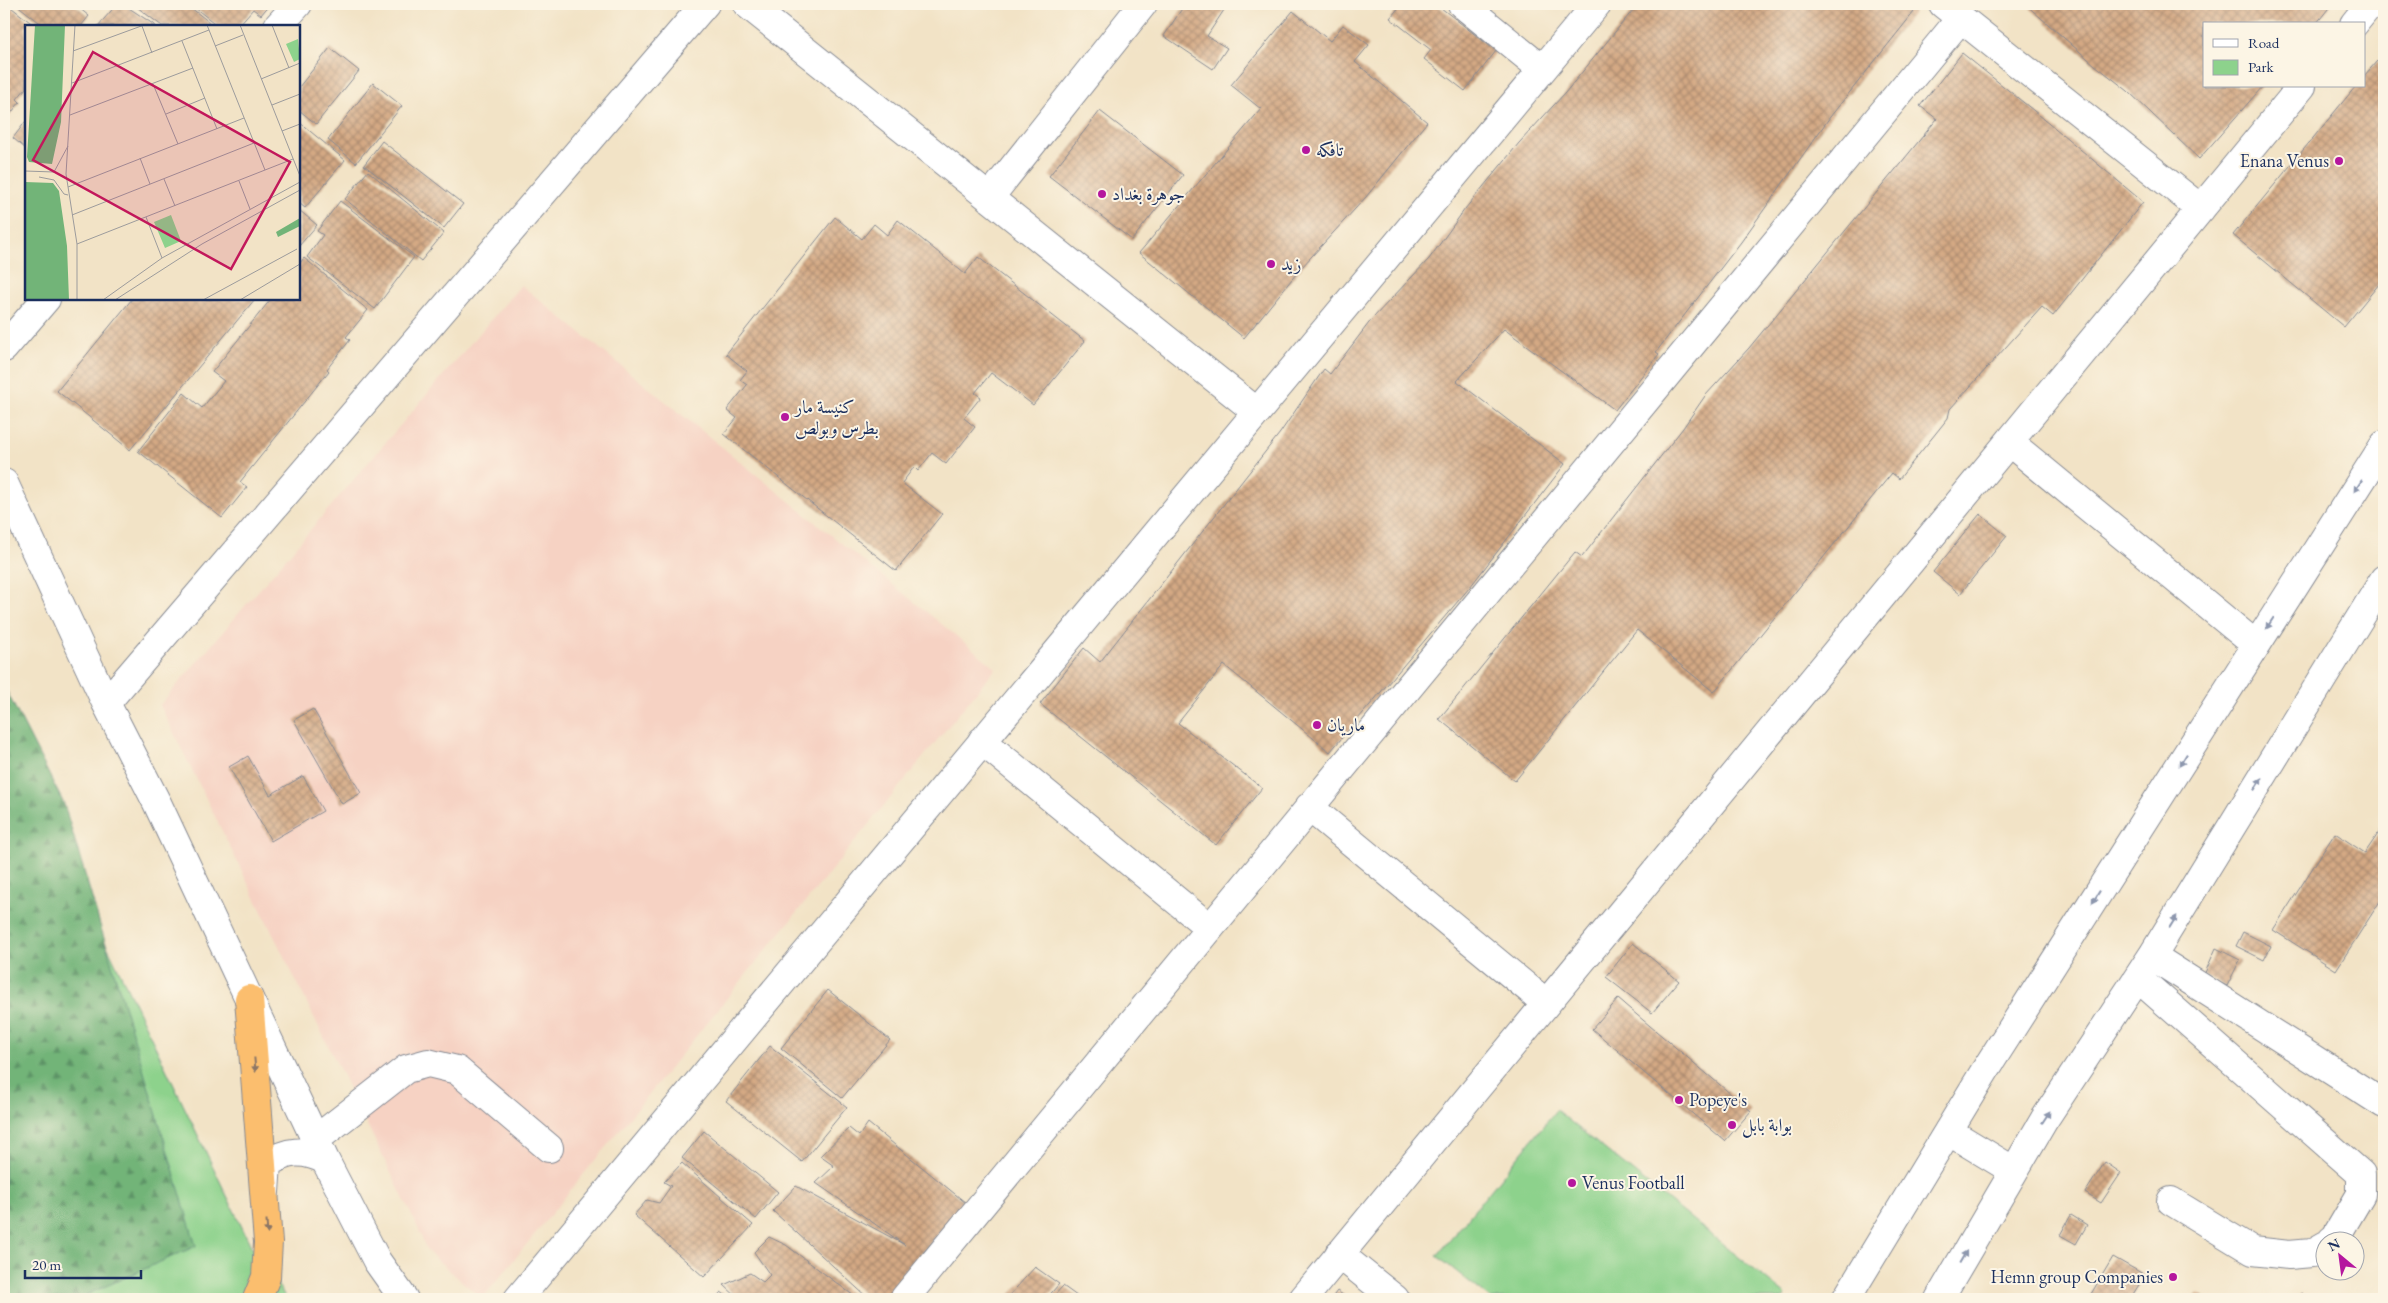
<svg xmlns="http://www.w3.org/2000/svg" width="2388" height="1303" viewBox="0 0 2388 1303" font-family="'EB Garamond',Amiri,serif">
<defs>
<pattern id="forest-firs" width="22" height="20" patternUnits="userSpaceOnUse" patternTransform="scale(1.25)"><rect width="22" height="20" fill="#72b478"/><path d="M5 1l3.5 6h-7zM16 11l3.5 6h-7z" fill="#5d9366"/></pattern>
<pattern id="building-cross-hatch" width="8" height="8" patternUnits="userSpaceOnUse" patternTransform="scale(1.25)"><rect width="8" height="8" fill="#d4a984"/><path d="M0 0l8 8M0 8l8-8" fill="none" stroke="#ab8a6f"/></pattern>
</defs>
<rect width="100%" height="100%" fill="#fcf5e5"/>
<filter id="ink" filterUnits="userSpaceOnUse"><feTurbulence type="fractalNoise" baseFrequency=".02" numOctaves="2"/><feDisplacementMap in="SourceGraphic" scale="10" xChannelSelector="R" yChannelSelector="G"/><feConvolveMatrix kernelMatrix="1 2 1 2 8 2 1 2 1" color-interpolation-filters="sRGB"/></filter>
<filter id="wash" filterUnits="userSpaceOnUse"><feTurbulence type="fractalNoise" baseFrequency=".0096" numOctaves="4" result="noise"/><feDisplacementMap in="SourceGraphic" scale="20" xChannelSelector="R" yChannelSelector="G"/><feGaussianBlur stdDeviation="1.12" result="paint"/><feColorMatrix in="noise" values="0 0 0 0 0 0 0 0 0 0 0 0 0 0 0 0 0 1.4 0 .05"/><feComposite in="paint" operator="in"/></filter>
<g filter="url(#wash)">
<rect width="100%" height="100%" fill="#f2e3c6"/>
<path fill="#f6d2c3" d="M521,285L996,668L482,1299L427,1251L418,1228L160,705Z"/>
<path fill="#8dd28c" stroke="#548075" d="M4,731L251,1246L287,1299H4Z
M1556,1110L1786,1295L1782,1299H1491L1437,1256Z"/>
<path fill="url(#forest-firs)" stroke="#46726b" d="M4,686L64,804L196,1246L77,1299H4Z"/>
<g id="blocks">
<path fill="url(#building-cross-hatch)" d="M4,4H7L35,26H26V88L17,99L20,102L4,122Z
M16,4H74L89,16L81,26H44Z
M117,4H123L156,26H98Z
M133,4H186L214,26H162Z
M190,4H270L261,15L253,9L238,26H218Z
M1185,4H1215L1224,10L1207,36L1227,48L1213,69L1164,36Z
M1402,4H1436L1496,51L1465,91L1424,59L1431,50L1390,18Z
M1638,4H1905L1914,12L1830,117L1741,242L1656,352L1659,354L1615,410L1504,329L1457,381L1565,464L1470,587L1330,752L1224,665L1178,723L1262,788L1216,845L1040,704L1084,648L1100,662L1280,433L1324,369L1330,374L1372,319L1429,259L1465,209L1519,143L1565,93Z
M2025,4H2332L2316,24H2204V86H2263L2199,159L2128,91L2095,65Z
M1293,11L1330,41L1343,25L1369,45L1355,62L1427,122L1366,197L1301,268L1244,338L1139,253L1261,109L1231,85Z
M330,48L359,71L316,124L299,110V87Z
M1962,53L2049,123L2143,202L2053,316L2042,307L1950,409L1948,418L1899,479L1892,473L1714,692L1637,630L1515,781L1439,719L1575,552L1582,557L1683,428L1705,396L1749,348L1937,119L1920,106Z
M2377,61L2384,67V278L2344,327L2233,235L2356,86H2364V76Z
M373,83L402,106L356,163L328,140Z
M1100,111L1183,175L1132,240L1049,176Z
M26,121V149L13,138Z
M299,122L345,160L305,208L299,203Z
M382,141L463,204L444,228L364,165Z
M368,171L444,233L421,261L345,199Z
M340,201L414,257L375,309L307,257L323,235L317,231Z
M299,210L317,225L299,246Z
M835,217L862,239L874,224L887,235L898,220L965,274L978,257L1085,341L1033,405L991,373L975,393L981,397L964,418L975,427L946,464L932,453L918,471L914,467L902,483L942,514L896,571L724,434L737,418L727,410L747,385L740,380L747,371L726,354Z
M304,258L368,310L346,337L350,340L327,369L329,371L240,482L247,487L222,518L138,451L184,393L202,408L224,381L212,372L271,299H299V264Z
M132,299H255L130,450L57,391Z
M1980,514L2007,536L1960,594L1933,572Z
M313,709L361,793L342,804L294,720Z
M248,756L270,795L303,776L323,811L271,841L229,767Z
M2384,825V895L2336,970L2273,930L2335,833L2365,853Z
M2243,932L2271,946L2264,960L2236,946Z
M1633,943L1679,981L1652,1013L1606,977Z
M2216,948L2240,960L2227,986L2204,975Z
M828,990L890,1040L842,1098L781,1048Z
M1618,999L1751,1111L1725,1141L1592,1029Z
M770,1046L847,1107L802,1162L726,1101Z
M868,1123L966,1203L921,1255L927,1259L910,1290L877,1299H869L773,1211L796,1186L905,1245L816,1183L834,1166L820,1156L849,1128L859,1136Z
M704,1131L778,1192L756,1219L682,1158Z
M2105,1162L2121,1173L2101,1203L2085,1193Z
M682,1163L753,1225L704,1277L634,1215L647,1200L659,1203L671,1186L664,1182Z
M2071,1215L2087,1225L2076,1244L2060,1235Z
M769,1237L786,1245L858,1299H739L724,1285L750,1273L763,1282L770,1275L754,1252Z
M2113,1257L2145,1275L2130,1299H2088Z
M1035,1267L1059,1284L1046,1299L1007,1298Z
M1063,1286L1081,1299H1051Z
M1337,1291L1349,1299H1331Z
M721,1292L731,1299H715Z
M2301,1293L2311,1299H2297Z
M2198,1294L2206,1299H2194Z"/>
</g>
</g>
<g filter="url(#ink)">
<use href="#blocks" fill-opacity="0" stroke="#868992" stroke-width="1"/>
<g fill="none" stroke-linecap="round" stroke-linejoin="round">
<g stroke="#868992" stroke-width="30">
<path id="minor" d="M747,4L1257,412
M1462,4L1542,69
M1943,4L2201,209
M2354,24L2370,4
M278,26L298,4
M989,198L1143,4
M4,348L46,299
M2009,442L2256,645
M4,483L106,703L157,803L325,1160L377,1261L404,1299
M106,703L705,4
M982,741L1210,928
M1309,807L1546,1003
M2152,956L2384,1104
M2138,978L2361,1174V1194L2335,1238L2332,1240
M1948,1131L2014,1171
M315,1140L406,1069L428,1063L457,1070L549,1148
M265,1192L267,1164C287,1150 303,1149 325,1160
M2171,1201L2253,1251L2289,1255L2312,1253L2326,1245
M1339,1254L1395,1299
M518,1299L1597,4
M904,1299L1961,18
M1303,1299L2302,86
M1846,1299L1984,1072L2384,445
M1939,1299L2044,1120L2152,956L2384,579"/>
</g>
<g stroke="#868992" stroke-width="30">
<path id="highway" d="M249,999L268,1242L266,1277L257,1299"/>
</g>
<use href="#minor" stroke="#fff" stroke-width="28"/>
<use href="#highway" stroke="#fbbe6e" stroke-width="28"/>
</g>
<defs><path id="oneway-solid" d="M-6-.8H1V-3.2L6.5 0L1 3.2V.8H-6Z" transform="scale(1.25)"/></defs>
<g fill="#8d97ae">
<use href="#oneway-solid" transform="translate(2358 486) rotate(123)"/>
<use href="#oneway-solid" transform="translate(2270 623) rotate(123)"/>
<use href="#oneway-solid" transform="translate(2183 760) rotate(122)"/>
<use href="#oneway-solid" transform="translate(2258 784) rotate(-58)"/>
<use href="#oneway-solid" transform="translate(2096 897) rotate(122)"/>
<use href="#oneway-solid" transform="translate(2173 922) rotate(-58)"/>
<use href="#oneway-solid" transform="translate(2046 1117) rotate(-57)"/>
<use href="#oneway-solid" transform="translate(1963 1257) rotate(-60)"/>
</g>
<g fill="#8b7666">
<use href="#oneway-solid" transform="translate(255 1065) rotate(85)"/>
<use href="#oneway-solid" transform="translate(267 1227) rotate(86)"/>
</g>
</g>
<g fill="#b5179e" stroke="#fcf5e5" stroke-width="2">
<circle cx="1306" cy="150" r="5"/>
<circle cx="2339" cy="161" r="5"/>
<circle cx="1102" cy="194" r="5"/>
<circle cx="1271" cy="264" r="5"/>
<circle cx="785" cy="417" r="5"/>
<circle cx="1317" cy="725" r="5"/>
<circle cx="1679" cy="1100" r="5"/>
<circle cx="1732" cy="1125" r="5"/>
<circle cx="1572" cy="1183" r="5"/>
<circle cx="2173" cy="1277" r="5"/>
</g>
<g text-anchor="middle" stroke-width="4" stroke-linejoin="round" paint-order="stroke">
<g font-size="18" fill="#1b2f5e" stroke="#fcf5e5" text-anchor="start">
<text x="1316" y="156">تافكه</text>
<text x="2329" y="167" text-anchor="end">Enana Venus</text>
<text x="1112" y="200">جوهرة بغداد</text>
<text x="1281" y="270">زيد</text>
<text x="795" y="413">كنيسة مار<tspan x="795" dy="21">بطرس وبولص</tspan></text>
<text x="1327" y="731">ماريان</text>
<text x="1689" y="1106">Popeye's</text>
<text x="1742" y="1131">بوابة بابل</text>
<text x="1582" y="1189">Venus Football</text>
<text x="2163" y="1283" text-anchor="end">Hemn group Companies</text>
</g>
</g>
<g transform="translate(25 25)">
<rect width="275" height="275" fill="#f2e3c6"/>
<path d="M273,14L275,34L269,37L261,19ZM146,190L156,216L140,223L129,197Z" fill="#8dd28c"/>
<path d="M10,0H40L36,97L27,139L4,137L2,132ZM0,157L28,158L34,166L42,221L44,275H0ZM275,193V201L253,212L251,207Z" fill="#72b478"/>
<path fill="none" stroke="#9c9b9c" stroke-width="1" d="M50,0L41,149L52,219V275M182,0L240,145M215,0L275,151M247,0L264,43M117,1L127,28M157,16L192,104M190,21L218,10M48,26L119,0M236,54L275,38M47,58L184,5M128,59L153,119M247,80L275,69M141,89L180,73M45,90L168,43M257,106L275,99M115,133L125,159M0,146L29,147L43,121M14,152L29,155L39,169L43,170M139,154L150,181M214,156L225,184M43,162L219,93M47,190L229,118M121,192L137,233M52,219L268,134M78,275L137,233L275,157M90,275L177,219L275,165M178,275L272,224M215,275L275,239"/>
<path fill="#c2185b" fill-opacity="0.15" stroke="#c2185b" stroke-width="2.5" d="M68,27L265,137L206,244L8,135Z"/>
<rect width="275" height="275" fill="none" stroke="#1b2f5e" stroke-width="2.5"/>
</g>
<rect width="2388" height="1303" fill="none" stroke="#fcf5e5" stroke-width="20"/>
<rect x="2203" y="22" width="162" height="65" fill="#fcf5e5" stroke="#a2a6af"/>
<rect x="2213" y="39" width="25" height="8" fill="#ffffff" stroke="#a2a6af"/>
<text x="2248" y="48" font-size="15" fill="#1b2f5e">Road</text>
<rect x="2213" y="60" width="25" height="15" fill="#8dd28c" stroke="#a2a6af"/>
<text x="2248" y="72" font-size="15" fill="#1b2f5e">Park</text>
<g transform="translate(2340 1256) rotate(331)"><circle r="24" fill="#fcf5e5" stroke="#a2a6af"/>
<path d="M0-4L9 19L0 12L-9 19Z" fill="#b5179e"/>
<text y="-8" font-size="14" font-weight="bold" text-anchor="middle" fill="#1b2f5e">N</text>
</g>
<path d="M25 1270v8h116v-8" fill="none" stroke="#1b2f5e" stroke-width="2.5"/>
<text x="32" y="1270" font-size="15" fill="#1b2f5e" stroke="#fcf5e5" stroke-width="4" paint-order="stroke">20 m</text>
</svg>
